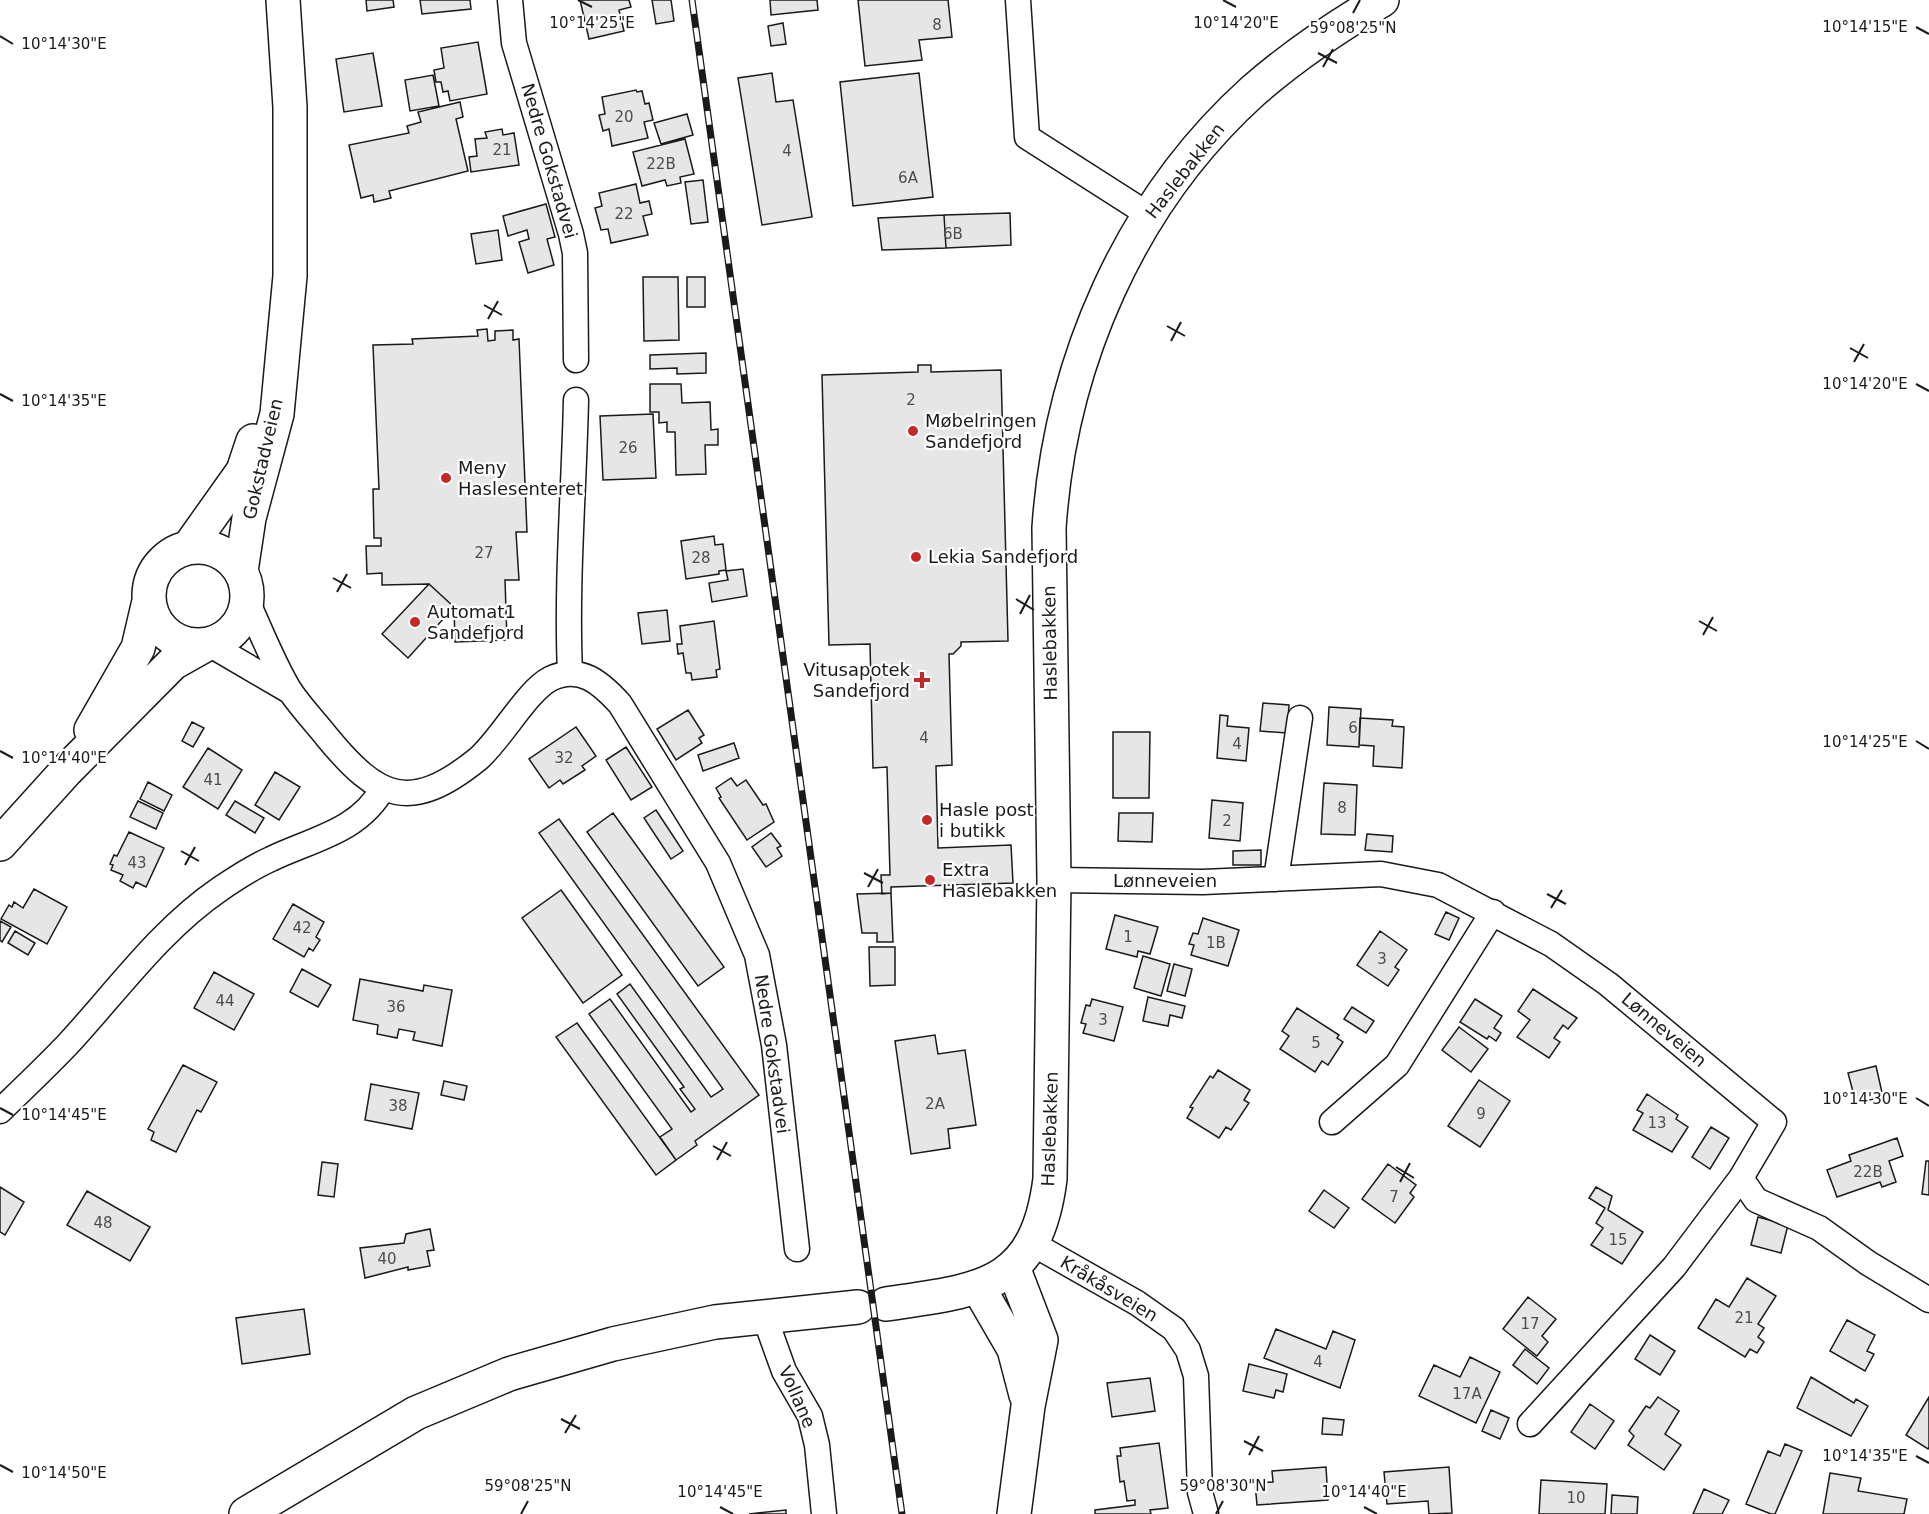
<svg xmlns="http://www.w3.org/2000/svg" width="1929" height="1514" viewBox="0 0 1929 1514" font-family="'DejaVu Sans',sans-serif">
<rect width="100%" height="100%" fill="#fff"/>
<path fill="#e6e6e6" stroke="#1a1a1a" stroke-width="1.5" d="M366,0H393L394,7L367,11Z
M420,0H470L471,9L422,14Z
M580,0H629L631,7L619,10L624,31L589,39Z
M652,0H671L674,21L656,24Z
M770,0H817L818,10L771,15Z
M858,0H948L952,37L919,40L922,60L865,66Z
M783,23L786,44L771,46L768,26Z
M478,42L487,94L450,101L448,91L443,92L441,82H436L434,70L444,68L441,48Z
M373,53L382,106L344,112L336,59Z
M772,73L776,102L793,100L812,217L762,225L738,78Z
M919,73L933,197L853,206L840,82Z
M433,75L439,106L410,111L405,80Z
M636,90L637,92L642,91L645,104L649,103L653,120L644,122L648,138L612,146L609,129L603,131L599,115L605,114L602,97Z
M460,102L463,117L456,119L468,171L389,191L391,198L374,202L373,195L361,198L349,145L409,133L407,126L421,122L418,112Z
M687,114L693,135L661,144L654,123Z
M502,129L503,135L514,133L519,165L471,172L469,157L477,156L475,139L487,138L485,132Z
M685,139L694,174L680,177L681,183L667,186L665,180L642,186L633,152Z
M703,180L708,222L691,224L685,182Z
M636,184L640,203L649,201L652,214L643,216L648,235L611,243L608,229L601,230L595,208L602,206L599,193Z
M546,204L555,237L547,239L554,265L528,273L519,242L529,239L527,230L508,236L503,216Z
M1010,213L1011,245L946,248L944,215Z
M944,215L946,248L882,250L878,218Z
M498,230L502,260L476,264L471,234Z
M643,277H678L679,340L644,341Z
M687,277H705V307H687Z
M487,329L488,341L495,340V331L513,330V340L519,339L527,532H516L519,580H505L507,640L455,642L454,607L429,584L382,585V573L367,574L366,546H381V538H374L373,489H379L373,345L413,344L412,339L478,336L477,330Z
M706,353V373L677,374V368L650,369V355Z
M918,365H931V372L1001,370L1008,641L961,642V646L953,654H949L952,765L936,766L938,848L1011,845L1013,883L891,887V893L882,894L881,875H890L887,767L873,768L870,644L829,645L822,375L918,372Z
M650,384H681L682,403L710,402L711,430L718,429V445H705L706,474L676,475L675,432H667V422L659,423V412H650Z
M653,414L656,478L603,480L600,416Z
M714,536L715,545L723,544L726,570L719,571V574L686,579L681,541Z
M743,569L747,596L712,602L709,583L728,580L726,571Z
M429,584L454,607L408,658L382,634Z
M667,610L670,641L642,644L638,613Z
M714,621L720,669L716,670L717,677L692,680L691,673H686L683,653L678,654L677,644H682L680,626Z
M1263,703L1289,705L1287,733L1260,731Z
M1329,707L1361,709L1359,747L1327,745Z
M688,710L704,735L699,738L702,743L676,760L657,729Z
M1220,715L1228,716L1227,726L1249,728L1246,761L1217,758Z
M1360,718L1393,720L1392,726L1404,727L1402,768L1373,766L1374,746L1359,745Z
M192,722L204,728L193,747L182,741Z
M576,727L596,756L582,766L585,770L563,784L560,780L549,788L529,759Z
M1113,732H1150L1149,798H1113Z
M734,743L739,758L703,771L698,755Z
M626,747L652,787L631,800L606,760Z
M208,748L242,770L218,809L183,787Z
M275,772L300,787L279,820L255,805Z
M731,778L737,786L746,780L763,805L766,804L774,822L747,840L719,798L721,797L716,788Z
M148,782L172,795L164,811L140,799Z
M1324,783L1357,785L1355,835L1321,834Z
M1212,800L1243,803L1240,841L1209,838Z
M138,801L163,813L156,829L130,817Z
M235,801L264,818L255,833L226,815Z
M656,810L683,851L671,859L644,818Z
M613,813L724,967L698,986L587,832Z
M1119,813H1153L1152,842L1118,841Z
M559,819L759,1095L695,1141L697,1145L676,1160L660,1137L672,1129L589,1014L610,999L691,1112L695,1109L680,1089L684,1087L617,994L630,984L711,1097L723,1089L539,833Z
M129,832L164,848L146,887L136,882L133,888L120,881L123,875L111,870L113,865L110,864L114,855L117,856Z
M771,833L781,846L777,848L782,856L766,867L752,847Z
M1367,834L1393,836L1392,852L1365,850Z
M1261,850V865H1233V851Z
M34,889L67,907L47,944L1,919L9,905L12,907L14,902L23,908Z
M561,890L622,975L583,1003L522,918Z
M891,893L893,942H877V933H862L857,894Z
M293,904L324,922L316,937L320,940L313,951L309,948L304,957L273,939Z
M1446,912L1459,918L1449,940L1435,934Z
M1115,915L1158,927L1150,954L1138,951L1137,957L1106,949Z
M1203,918L1239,930L1228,966L1191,955L1194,945L1189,944L1193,933L1198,934Z
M0,921L11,927L2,942L0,940Z
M15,931L35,943L28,955L8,943Z
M1380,931L1407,950L1395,967L1399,970L1388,986L1357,965Z
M869,947H895V985L870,986Z
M1143,956L1170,964L1161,996L1134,988Z
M1174,964L1192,969L1185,996L1167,991Z
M302,969L331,985L318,1007L290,992Z
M214,972L254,994L234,1030L194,1008Z
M360,979L423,991L424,985L452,990L442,1046L413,1040L415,1032L399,1029L397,1038L377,1034L378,1025L353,1020Z
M1533,989L1577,1018L1568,1029L1563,1025L1554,1038L1560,1042L1549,1058L1517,1037L1530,1020L1518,1011Z
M1148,997L1185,1006L1182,1018L1170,1015L1168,1026L1143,1021Z
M1092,999L1123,1007L1114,1041L1083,1033L1086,1024L1081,1023L1086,1005L1090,1006Z
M1475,999L1502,1016L1494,1028L1501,1033L1496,1041L1489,1036L1487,1039L1460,1022Z
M1352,1007L1374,1021L1366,1033L1344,1019Z
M1297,1008L1339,1035L1337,1038L1343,1042L1328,1065L1322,1061L1315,1072L1280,1049L1289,1036L1282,1031Z
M577,1023L676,1160L656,1175L556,1037Z
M1459,1027L1488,1049L1471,1072L1442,1050Z
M935,1035L938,1054L965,1050L976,1125L948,1129L950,1148L911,1154L895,1041Z
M183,1065L217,1082L201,1112L197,1110L176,1152L151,1140L154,1132L148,1129Z
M1876,1066L1883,1097L1856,1103L1848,1073Z
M1218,1070L1250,1090L1244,1100L1249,1103L1231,1130L1226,1127L1219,1138L1187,1118L1193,1108L1190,1107L1210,1076L1213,1078Z
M1479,1080L1510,1101L1480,1147L1448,1126Z
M444,1081L467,1086L464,1100L441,1095Z
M371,1084L419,1093L412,1129L365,1120Z
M1647,1094L1678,1115L1676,1119L1688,1127L1672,1152L1633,1130L1643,1113L1637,1110Z
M1711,1127L1729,1138L1710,1169L1692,1157Z
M1897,1138L1903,1156L1889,1161L1896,1182L1882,1187L1880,1182L1837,1197L1827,1170L1851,1161L1849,1155Z
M1926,1161H1929V1195L1922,1194Z
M322,1162L338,1164L334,1197L318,1195Z
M1388,1164L1416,1185L1410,1193L1414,1197L1395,1223L1362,1199Z
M0,1187L24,1202L5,1235L0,1232Z
M1596,1187L1612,1196L1608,1210L1643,1232L1622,1264L1591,1245L1603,1228L1596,1223L1605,1208L1589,1198Z
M1324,1190L1349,1208L1334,1228L1309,1211Z
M87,1191L150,1227L130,1261L67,1225Z
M1758,1217L1788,1225L1781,1253L1751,1245Z
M430,1229L434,1250L427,1251L430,1266L408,1270V1267L365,1278L360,1248L404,1243L406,1234Z
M1747,1278L1776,1296L1758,1324L1764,1328L1758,1337L1764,1342L1757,1353L1750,1349L1745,1357L1698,1328L1716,1299L1729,1307Z
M1528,1297L1556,1319L1542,1336L1548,1342L1537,1356L1503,1329Z
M304,1309L310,1354L242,1364L236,1318Z
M1847,1320L1875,1335L1867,1351L1874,1354L1865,1371L1830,1351Z
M1276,1329L1326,1349L1333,1331L1355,1340L1340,1388L1264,1358Z
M1650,1335L1675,1351L1660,1375L1635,1359Z
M1525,1349L1549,1368L1537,1384L1513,1365Z
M1470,1357L1500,1372L1476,1423L1419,1396L1434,1365L1460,1377Z
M1249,1364L1287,1374L1283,1392L1276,1390L1274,1398L1243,1391Z
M1811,1377L1854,1403L1856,1399L1868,1406L1851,1436L1797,1408Z
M1150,1378L1155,1411L1112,1417L1107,1383Z
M1658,1397L1679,1411L1665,1434L1681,1445L1664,1470L1628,1445L1634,1436L1629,1431L1646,1406L1650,1408Z
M1929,1397V1447L1928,1449L1906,1435Z
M1590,1404L1614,1421L1595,1449L1571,1432Z
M1491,1410L1509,1418L1500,1439L1482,1431Z
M1323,1418L1344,1420L1342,1435L1322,1434Z
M1159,1443L1168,1508L1150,1510L1151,1514H1095V1510L1135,1505V1500L1127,1501L1124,1481L1120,1482L1117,1456H1121L1120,1448Z
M1785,1444L1802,1451L1775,1514H1771L1746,1504L1768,1451L1780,1456Z
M1326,1467L1328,1500L1257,1505L1255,1483L1273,1482L1272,1471Z
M1449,1467L1452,1513L1429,1514L1428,1501L1387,1504L1384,1472Z
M1830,1473L1861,1478L1858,1491L1907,1499L1904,1514H1823Z
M1541,1480L1607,1484L1605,1514H1539Z
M1704,1489L1729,1500L1722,1514H1693Z
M1612,1495L1638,1497L1637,1514H1611Z
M786,1510V1514H749Z"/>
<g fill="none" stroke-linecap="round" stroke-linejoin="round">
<g stroke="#1a1a1a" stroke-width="27">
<path id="street" d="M510,0L514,43L571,234L575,253L576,360
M1018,0L1027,137L1149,215
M247,601C261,631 273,663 290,691C301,707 315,722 327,737C378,799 410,814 478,759C501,739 527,691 550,679C580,664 601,683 620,704L718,863L757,955L774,1045L797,1249
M209,644L291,692
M570,673C566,582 574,491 576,400
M1276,879L1300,718
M1054,880L1203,882L1381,874L1438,885L1551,944L1608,984L1774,1122L1741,1178L1756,1200L1819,1228L1868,1263L1929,1300
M0,1111C23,1089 46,1067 68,1044C117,991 160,930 220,889C236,878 253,867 271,859C312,839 359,832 383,788
M1332,1122L1397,1065L1493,912
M1033,1244L1137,1303L1174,1329L1188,1350L1196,1376L1200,1492L1206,1514
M765,1318L784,1371L810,1416L817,1445L824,1514
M1530,1424L1674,1267L1741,1178"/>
</g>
<g stroke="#1a1a1a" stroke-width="36">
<path id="secondary" d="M1013,1267L1041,1340L1028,1406L1014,1514
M978,1287L1014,1349L1026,1395
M886,1304C981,1290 1036,1288 1050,1179L1054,880L1049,528C1060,364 1129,203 1253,91C1293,56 1336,27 1382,0
M246,1514L416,1413L509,1374L613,1344L715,1322L858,1307"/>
</g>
<g stroke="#1a1a1a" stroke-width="36">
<path id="primary" d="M149 596a49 49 0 1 1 98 0a49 49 0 1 1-98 0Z
M189,547L243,471L253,441
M241,571L249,518L277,414L290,276V107L283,0
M91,730L138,648L149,601
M0,844L67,770L173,663L205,645"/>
</g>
<use href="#street" stroke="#fff" stroke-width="24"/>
<use href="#secondary" stroke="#fff" stroke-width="33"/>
<use href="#primary" stroke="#fff" stroke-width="33"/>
<g stroke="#1a1a1a" stroke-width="7">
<path id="rail" d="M692,0L902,1514"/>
</g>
<use href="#rail" stroke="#fff" stroke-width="4.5" stroke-dasharray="14" stroke-linecap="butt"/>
</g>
<path fill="none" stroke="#1a1a1a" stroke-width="2" d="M578,0L592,7M1223,0L1236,7M1353,13L1360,0M1916,27L1929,34M0,36L13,44M1318,53L1337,63M1323,67L1333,49M484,305L502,315M488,319L498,301M1167,326L1185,336M1171,341L1181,322M1850,348L1868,358M1854,362L1864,344M1916,384L1929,391M0,394L13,401M333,578L351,588M337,592L347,574M1016,599L1034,610M1020,614L1030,595M1699,621L1717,631M1703,635L1713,617M1916,741L1929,749M0,751L13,758M181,851L199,861M185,865L195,847M864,873L883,883M868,887L878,869M1547,894L1566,904M1551,908L1562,890M1916,1098L1929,1106M0,1108L13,1115M713,1146L731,1156M717,1160L727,1142M1396,1167L1414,1178M1400,1182L1410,1163M561,1419L580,1429M565,1433L576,1415M1244,1441L1263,1451M1249,1455L1259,1436M1916,1456L1929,1463M0,1465L13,1472M720,1507L733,1514M1364,1507L1377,1514M521,1514L528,1501M1216,1514L1223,1501"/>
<g fill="#c62828" stroke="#fff" stroke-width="2">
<circle cx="913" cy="431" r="6"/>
<circle cx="446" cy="478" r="6"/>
<circle cx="916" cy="557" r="6"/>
<circle cx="415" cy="622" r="6"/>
<path d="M919 671h6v6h6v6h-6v6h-6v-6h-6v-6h6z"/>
<circle cx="927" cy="820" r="6"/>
<circle cx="930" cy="880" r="6"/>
</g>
<g text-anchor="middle" stroke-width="4.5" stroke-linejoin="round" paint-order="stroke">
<g font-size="15" fill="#4d4d4d">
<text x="937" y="30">8</text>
<text x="624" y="122">20</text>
<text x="502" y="155">21</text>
<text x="787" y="156">4</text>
<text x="661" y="169">22B</text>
<text x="908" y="183">6A</text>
<text x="624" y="219">22</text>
<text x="953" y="239">6B</text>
<text x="911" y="405">2</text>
<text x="628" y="453">26</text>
<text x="484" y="558">27</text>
<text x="701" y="563">28</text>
<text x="1353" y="733">6</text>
<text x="924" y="743">4</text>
<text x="1237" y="749">4</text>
<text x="564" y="763">32</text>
<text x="213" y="785">41</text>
<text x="1342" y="813">8</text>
<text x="1227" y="826">2</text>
<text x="137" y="868">43</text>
<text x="302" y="933">42</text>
<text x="1128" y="942">1</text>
<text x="1216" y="948">1B</text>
<text x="1382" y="964">3</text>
<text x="225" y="1006">44</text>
<text x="396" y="1012">36</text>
<text x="1103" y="1025">3</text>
<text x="1316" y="1048">5</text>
<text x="935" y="1109">2A</text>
<text x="398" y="1111">38</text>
<text x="1481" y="1119">9</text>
<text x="1657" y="1128">13</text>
<text x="1868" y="1177">22B</text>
<text x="1394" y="1202">7</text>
<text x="103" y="1228">48</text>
<text x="1618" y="1245">15</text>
<text x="387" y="1264">40</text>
<text x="1744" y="1323">21</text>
<text x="1530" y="1329">17</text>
<text x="1318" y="1367">4</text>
<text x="1467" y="1399">17A</text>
<text x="1576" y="1503">10</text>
</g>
<g font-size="18" fill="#1a1a1a" stroke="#fff">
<text transform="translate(549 161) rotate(74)" y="6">Nedre Gokstadvei</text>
<text transform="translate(1185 171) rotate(-52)" y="6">Haslebakken</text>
<text transform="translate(263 459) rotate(-77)" y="6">Gokstadveien</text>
<text transform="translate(1050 643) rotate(-91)" y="6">Haslebakken</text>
<text x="1165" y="887">Lønneveien</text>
<text transform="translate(1664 1030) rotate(40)" y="6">Lønneveien</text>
<text transform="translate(772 1054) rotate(82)" y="6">Nedre Gokstadvei</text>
<text transform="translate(1050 1129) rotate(-88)" y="6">Haslebakken</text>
<text transform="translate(1109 1289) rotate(31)" y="6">Kråkåsveien</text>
<text transform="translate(797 1397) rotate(66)" y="6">Vollane</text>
</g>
<g font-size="18" fill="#1a1a1a" stroke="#fff" text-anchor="start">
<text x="925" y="427">Møbelringen<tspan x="925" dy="21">Sandefjord</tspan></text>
<text x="458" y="474">Meny<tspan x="458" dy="21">Haslesenteret</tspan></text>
<text x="928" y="563">Lekia Sandefjord</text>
<text x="427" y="618">Automat1<tspan x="427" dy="21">Sandefjord</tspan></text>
<text x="910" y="676" text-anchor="end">Vitusapotek<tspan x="910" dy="21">Sandefjord</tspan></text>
<text x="939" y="816">Hasle post<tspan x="939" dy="21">i butikk</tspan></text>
<text x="942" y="876">Extra<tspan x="942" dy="21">Haslebakken</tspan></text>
</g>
</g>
<g font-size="15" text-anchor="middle" fill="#1a1a1a" stroke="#fff" stroke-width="4.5" stroke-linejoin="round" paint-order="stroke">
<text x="592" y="28">10°14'25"E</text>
<text x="1236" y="28">10°14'20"E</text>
<text x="1865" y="32">10°14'15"E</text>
<text x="1353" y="33">59°08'25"N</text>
<text x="64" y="49">10°14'30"E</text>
<text x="1865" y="389">10°14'20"E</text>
<text x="64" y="406">10°14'35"E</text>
<text x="1865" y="747">10°14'25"E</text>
<text x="64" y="763">10°14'40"E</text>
<text x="1865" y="1104">10°14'30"E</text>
<text x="64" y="1120">10°14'45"E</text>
<text x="1865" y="1461">10°14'35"E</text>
<text x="64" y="1478">10°14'50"E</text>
<text x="528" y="1491">59°08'25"N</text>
<text x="1223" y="1491">59°08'30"N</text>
<text x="720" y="1497">10°14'45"E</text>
<text x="1364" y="1497">10°14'40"E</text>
</g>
</svg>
